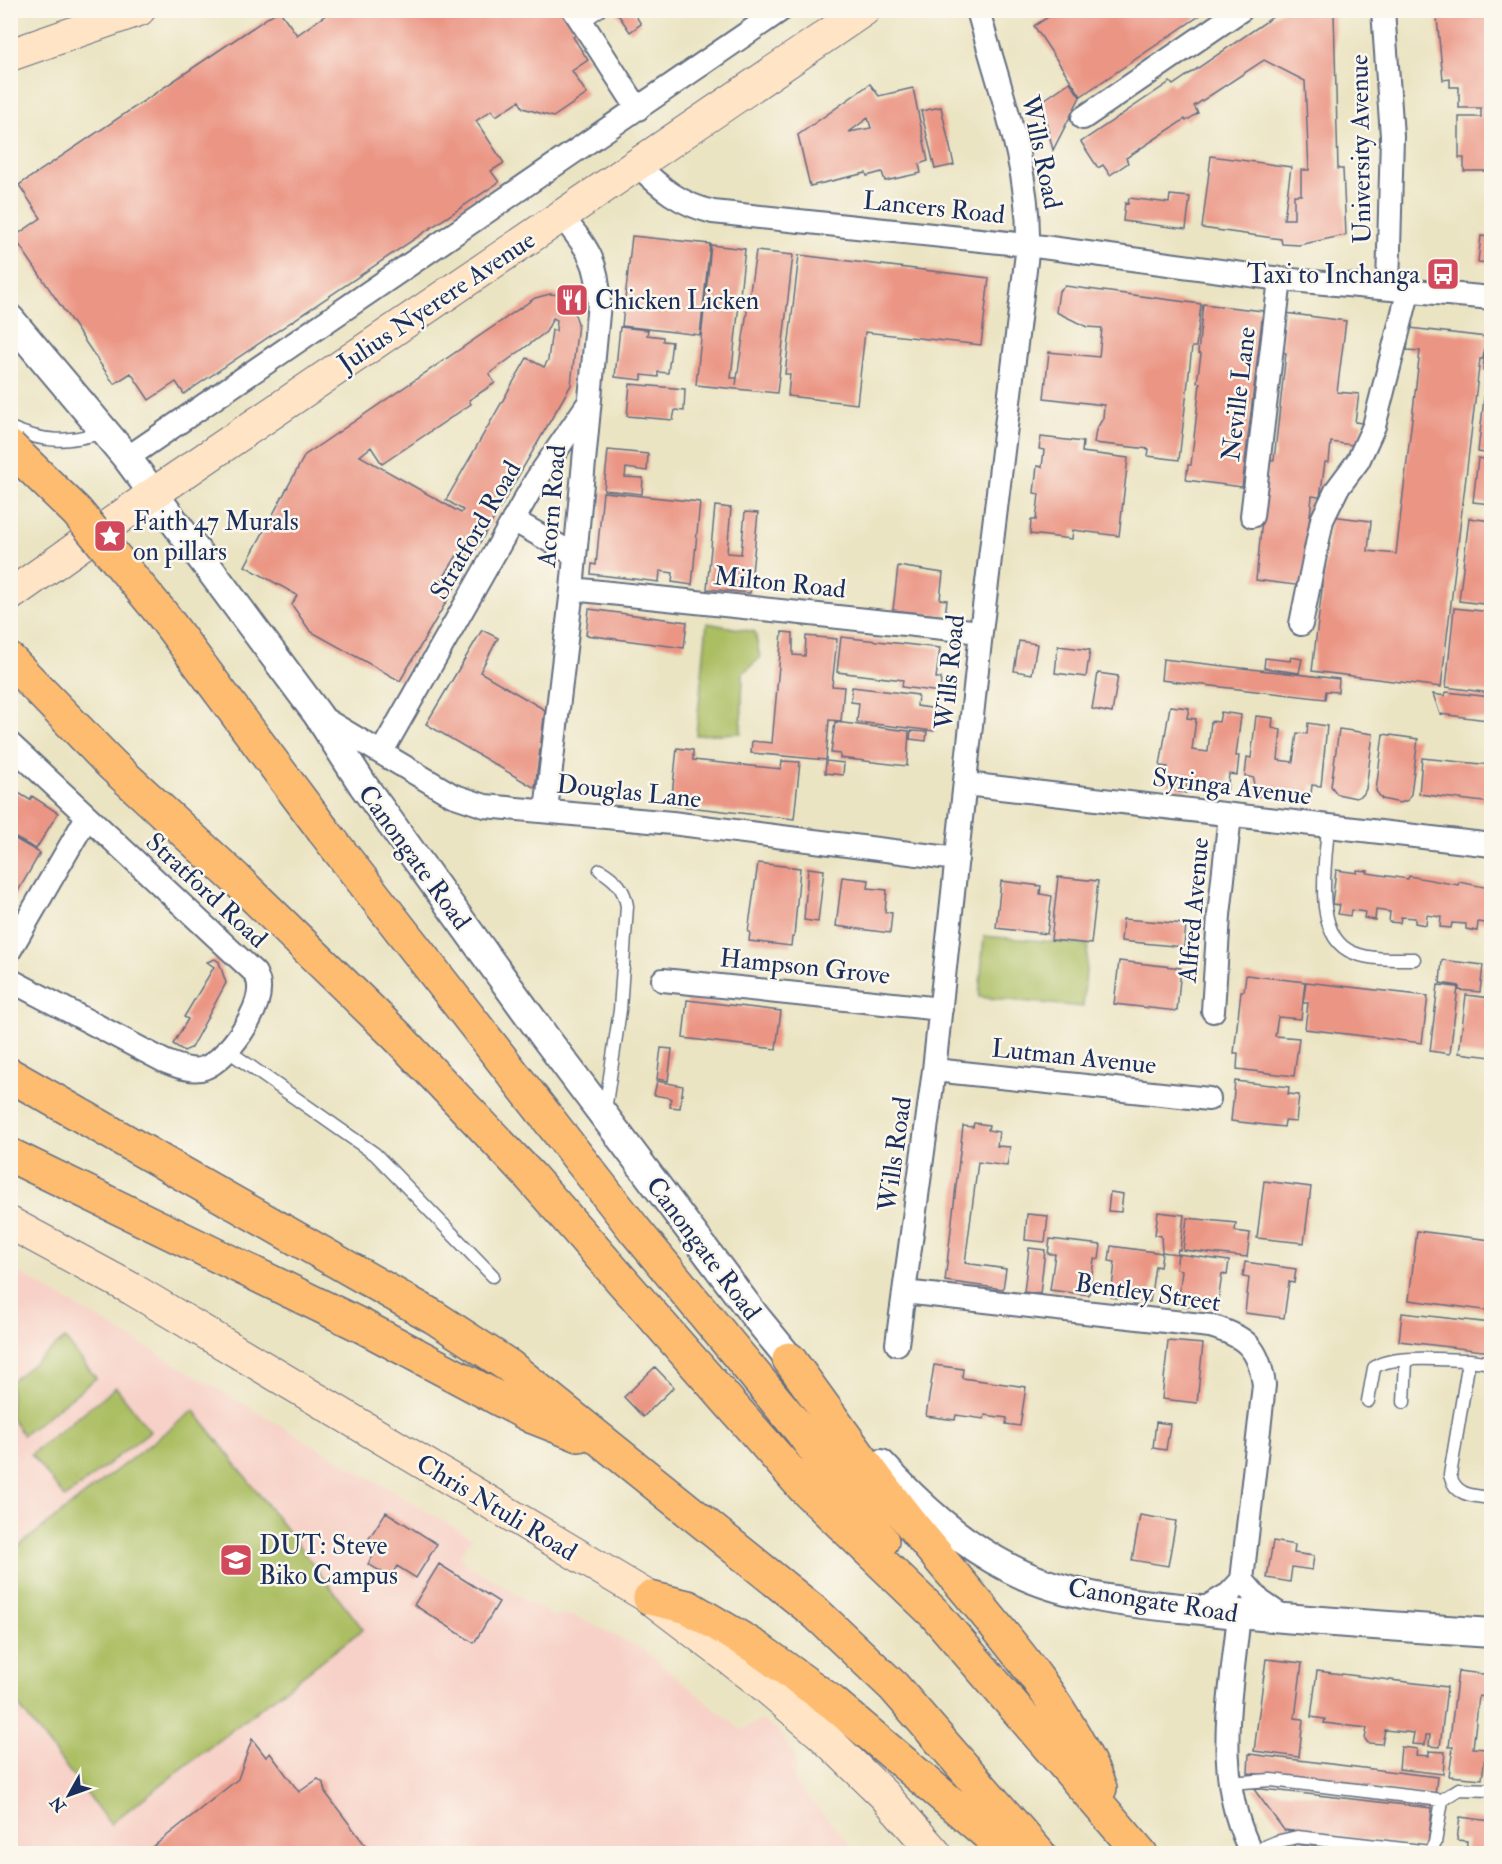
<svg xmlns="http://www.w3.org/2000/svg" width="1502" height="1864" viewBox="0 0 1502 1864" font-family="'IM FELL Double Pica',serif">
<rect width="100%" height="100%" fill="#fbf7ec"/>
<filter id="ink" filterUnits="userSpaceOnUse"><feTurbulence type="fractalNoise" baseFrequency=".0167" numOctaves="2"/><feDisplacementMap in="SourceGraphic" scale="12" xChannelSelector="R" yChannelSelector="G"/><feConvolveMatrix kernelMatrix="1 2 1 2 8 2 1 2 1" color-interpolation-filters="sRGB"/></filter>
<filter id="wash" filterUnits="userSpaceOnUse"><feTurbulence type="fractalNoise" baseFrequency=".008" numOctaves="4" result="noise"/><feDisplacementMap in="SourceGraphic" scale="24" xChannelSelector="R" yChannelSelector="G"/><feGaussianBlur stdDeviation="1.35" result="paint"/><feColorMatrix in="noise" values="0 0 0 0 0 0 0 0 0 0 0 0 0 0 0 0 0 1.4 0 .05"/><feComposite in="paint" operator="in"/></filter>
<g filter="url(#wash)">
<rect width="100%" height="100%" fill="#ebe4c3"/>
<path fill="#f7d1c7" d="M10,1267L472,1538L459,1556L465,1563L554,1617L572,1615L641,1648L741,1730L761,1720L777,1729L795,1755V1783L858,1853H11Z"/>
<path fill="#abbe62" stroke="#637660" stroke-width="1.5" d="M707,623L755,632L760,658L743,673L741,733L696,735Z
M984,936L1088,945L1083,1007L979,997Z
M65,1339L96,1378L23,1435L11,1418V1381Z
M116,1387L150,1431L65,1498L31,1454Z
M194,1410L363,1629L110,1824L11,1696V1552Z"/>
<g id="blocks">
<path fill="#eb9685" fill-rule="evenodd" d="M279,10L297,35L333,10H467L472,17L481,10H564L579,33L573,37L588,60L572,71L587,94L553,117L523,108L519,101L496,116L492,110L476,121L504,163L491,171L499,182L184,394L176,382L149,400L131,373L114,384L14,237L41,218L19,185Z
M615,10H632L641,24L630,32Z
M1044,10H1208L1081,96L1034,26L1048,17Z
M1283,10H1314L1321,14L1323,10H1332L1334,13L1338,169H1343L1346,235L1299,245L1282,244L1281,239L1202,228L1211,156L1291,167L1284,219H1294V195H1301V170H1309L1305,81L1264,60L1194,106L1198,113L1186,121L1185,119L1126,158L1128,163L1110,175L1103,165L1098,168L1081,142L1170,82L1173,85Z
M1442,10H1491V171H1464V158H1459V117H1481V108H1459V87H1450V79L1443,80L1437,18L1443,17Z
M1070,82L1080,97L1053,150L1041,102Z
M870,84L879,96L913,88L928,161L919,164L921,173L885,181L882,172L867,176L866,173L810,186L798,135ZM868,118L871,128L849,132Z
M941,107L954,165L935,169L921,111Z
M1170,195L1190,197L1186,229L1123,221L1125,203L1128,204L1129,198L1169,203Z
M632,236L710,244L700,335L622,326Z
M1481,236L1491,237V263L1478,262Z
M711,245L745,249L731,378H737L736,385L756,251L793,255L777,393L696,385Z
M799,255L989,278L981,345L865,332L857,404L788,396L790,374H785Z
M1065,286L1201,304L1196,347H1192L1179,460L1148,456L1149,449L1094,443L1096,430L1103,418L1104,405L1044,398L1049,352L1099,357L1102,328L1087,327L1056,312L1059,291Z
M550,294L561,295L570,301L578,323L571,385L471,558L459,552L442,580L455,587L400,681L310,631L292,605L297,595L245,566L305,455L535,298ZM553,318L557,320L556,331L552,330L548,360L544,367L527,358L446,500L463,510L461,513L360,456L371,447L382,464L471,404L469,400L495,383L489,374L546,332Z
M1203,304L1263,311L1242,487L1186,480L1188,465H1191L1200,383L1197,382L1201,354L1198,353Z
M1285,313L1346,321L1337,392L1359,394L1355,422L1362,423L1359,446L1331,442L1329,462H1325L1320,497L1312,496L1303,586L1256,580L1268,459L1274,460L1286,353L1280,352Z
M1488,325H1491V454L1478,452L1487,371L1483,370Z
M620,327L648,330L647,335L663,337V341L672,342L668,373L658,372V377L642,375V380L615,377Z
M1410,328L1486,337L1483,359H1480L1441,687L1312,671L1331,516L1371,521L1368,551L1396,554L1420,351L1407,350Z
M630,384L685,389L684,411L675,410L673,420L627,416Z
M1041,437L1083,442L1082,452L1128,458L1119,536L1073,530L1072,539L1030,534L1031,520H1036L1039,494L1034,493L1037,466L1042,467L1044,450L1039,449Z
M608,450L648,454L647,471L626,468L625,477L643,478L642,494L604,490Z
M1478,458L1491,460V504L1473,502Z
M603,492L700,502L692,585L672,582L673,573L660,571L659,582L591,574L592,564L596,565Z
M715,506L731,508L727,553L741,554L745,512L758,513L750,593L707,589Z
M1469,518L1491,521V605L1459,601Z
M898,566L943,573L940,599L947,600L945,616L893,610Z
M1454,608L1491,612V693L1446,687Z
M589,609L687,622L684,648L586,635Z
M482,630L498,638L480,672L545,710L535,788L426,724Z
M782,632L793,633V655L805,656L806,636L837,639L832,686L844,687L841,721L829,720L826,760L751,753L752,741L772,743Z
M841,637L940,648L936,678H941L940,692L902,687L903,680L837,672Z
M1019,641L1037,644L1032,674L1014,671Z
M1058,646L1090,650L1086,677L1055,673Z
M1291,657L1302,659L1299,673L1264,668L1265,658L1290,661Z
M1163,659L1339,679L1338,692L1326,691L1325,699L1161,680Z
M1098,673L1118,676L1112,713L1092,709Z
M852,687L918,695L917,706L937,709L934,731L857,722L859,703L851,702Z
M1446,692L1491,697V717H1487V720L1440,714L1433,694L1445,696Z
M1170,706L1189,708L1187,718L1196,719L1192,750L1208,752L1211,721L1219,722L1221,712L1241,715L1236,756H1239L1237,775L1229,774L1227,793L1214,791V786L1187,783L1186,793L1176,791V786L1166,785L1168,767L1160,766Z
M1256,716L1273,718L1272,728L1281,730L1278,760L1293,762L1297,733L1307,734L1308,723L1327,726L1321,786L1312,785L1310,802L1294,800V796L1270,793V798L1252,795L1254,778L1245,776L1247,757L1251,758Z
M835,722L909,731L907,766L840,758V754L831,753Z
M1339,729L1373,734L1366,789L1363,795L1356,798L1337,794L1331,786Z
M911,731L927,732L926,741L910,739Z
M1383,734L1418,739L1411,794L1408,800L1400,803L1382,799L1376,791Z
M677,748L693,750V760L781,769L782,761L800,762L794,819L671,805Z
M1422,758L1491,765V803L1419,794Z
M826,761L844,763L843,775L825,773Z
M10,792L15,795L17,792L30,800L32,796L58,813L36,849L10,835Z
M10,836L40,853L10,905Z
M758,863L800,868L794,937H792L791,946L749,941L750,932H748Z
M808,868L824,870L818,922L804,920Z
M1336,870L1357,873V870L1368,871L1367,873L1408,879L1409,876L1458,885L1459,882L1490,888L1485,923L1478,922L1477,931L1466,929V924L1452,923L1451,928L1440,927L1441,917L1427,915L1426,925L1415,923V918L1401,917L1400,923L1389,922L1390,912L1376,910L1375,920L1364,918L1365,912L1351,910L1350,916L1338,914L1340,905L1332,904Z
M842,877L869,880L868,888L887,890L885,912L892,913L890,933L836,926Z
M1058,877L1098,881L1091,944L1051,940Z
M1001,881L1041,886L1040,894L1052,896L1047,934L996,928Z
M1123,919L1186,924L1184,947L1121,941Z
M215,959L219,962L226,983L191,1048L184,1051L173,1044L188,1019L184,1017L214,967L207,962Z
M1442,960L1483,965L1480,992L1459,990V986L1440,983Z
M1119,961L1181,968L1177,1011L1114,1004Z
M1246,975L1305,982L1301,1019L1278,1017L1275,1036L1299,1038L1294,1076L1237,1069L1238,1053H1234L1241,991H1244Z
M1306,982L1428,996L1422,1043L1305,1029L1308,1003H1303Z
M1438,985L1458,987L1450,1054L1430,1051Z
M1466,995L1491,998V1057L1459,1053Z
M687,1000L781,1011L776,1049L683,1038Z
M661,1048L672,1049L668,1081L657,1079Z
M657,1081L683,1086L680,1108L670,1107L671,1098L654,1095Z
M1235,1081L1289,1087L1288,1094L1299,1095L1296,1122L1285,1121L1284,1127L1231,1121Z
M974,1123L989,1125L988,1130L999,1132L997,1146L1010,1147L1007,1166L978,1162L965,1263L1006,1269L1003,1289L945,1281L963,1126L973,1127Z
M1264,1181L1311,1187L1304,1243L1257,1238Z
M1110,1192L1123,1194L1121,1212L1108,1211Z
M1158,1212L1184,1215L1180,1250L1178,1249L1177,1254L1162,1252L1161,1236L1155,1235Z
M1027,1214L1048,1216L1045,1242L1025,1240Z
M1187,1218L1236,1223L1235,1231L1250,1233L1247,1257L1183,1250Z
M1417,1231L1491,1240V1311L1409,1300Z
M1050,1239L1101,1245L1099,1259H1094L1089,1295L1050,1290L1055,1254H1048Z
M1111,1246L1162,1253L1160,1267L1155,1266L1150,1302L1111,1297L1115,1262L1109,1261Z
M1029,1248L1045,1250L1040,1294L1024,1292Z
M1178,1254L1229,1261L1227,1275L1222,1274L1217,1310L1178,1305L1182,1270L1176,1269Z
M1245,1262L1296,1269L1294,1283L1289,1282L1284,1318L1245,1313L1249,1278L1243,1277Z
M1402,1313L1491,1323V1352L1399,1341Z
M1168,1341L1203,1344L1197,1403L1162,1399Z
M934,1365L963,1369L962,1378L1026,1387L1020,1426L1006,1424L1007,1418L985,1415L984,1419L956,1415L955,1420L926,1416Z
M655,1367L674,1387L643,1417L624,1397Z
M1156,1422L1170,1424L1166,1450L1153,1448Z
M386,1512L437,1544L416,1578L397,1566L390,1577L368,1564L377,1550L366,1543Z
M1140,1515L1176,1521L1168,1566L1132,1560Z
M1273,1541L1295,1545L1294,1553L1314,1556L1312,1570L1292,1567L1290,1582L1267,1578Z
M439,1564L499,1602L474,1643L414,1605Z
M1266,1659L1302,1663L1295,1718L1303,1719L1299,1757L1254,1751Z
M1317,1671L1447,1687L1440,1747L1429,1746L1430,1735H1426L1425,1745L1412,1744L1414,1733L1385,1730L1382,1744L1368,1743L1365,1739L1367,1728L1324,1723L1325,1719L1311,1717Z
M1458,1671L1491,1675V1698L1479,1696L1473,1748L1486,1749L1482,1779L1449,1776L1453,1747H1449Z
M252,1739L266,1757L270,1753L299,1792L318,1779L323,1783L325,1792L372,1854H144L238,1779Z
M1401,1747L1417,1749L1416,1755L1429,1756V1751L1445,1752L1443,1774L1399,1769Z
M1249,1754L1437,1777L1435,1796L1248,1773Z
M1253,1788L1432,1808L1428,1846L1284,1830Z
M1460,1817L1491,1821V1854H1466L1467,1841L1457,1840Z
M1293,1844L1362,1852V1854H1300Z"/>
</g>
</g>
<g filter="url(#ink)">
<use href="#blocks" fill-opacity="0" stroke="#646e81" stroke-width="1.5"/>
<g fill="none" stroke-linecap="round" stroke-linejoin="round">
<g stroke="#646e81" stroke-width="15">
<path id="service" d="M582,22L600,10
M10,428C47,444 67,442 105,432
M1328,826C1326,862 1311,937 1354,953C1372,960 1394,959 1414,959
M600,870C616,880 624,888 627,906L620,1010L605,1110
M227,1050L375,1154L493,1276
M1469,1360L1492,1363
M1368,1401L1374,1368C1389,1354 1447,1360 1469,1360L1450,1475C1455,1496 1473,1496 1492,1498
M1404,1402L1406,1360
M1228,1783L1271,1780L1442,1800
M1252,1852L1276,1842L1297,1837L1430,1852L1435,1843L1442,1800L1459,1789L1492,1790"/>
</g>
<g stroke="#646e81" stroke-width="26">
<path id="minor" d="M574,10L638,109
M1383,10L1392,136L1388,287
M1083,118L1241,10
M637,164C660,188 680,204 713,212L1028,245L1280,279L1492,298
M127,458L781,10
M1252,516L1280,279
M513,520L575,555
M572,589L981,632
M1301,624L1322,520L1337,489L1358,461L1374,426L1409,289
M319,716L452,795L485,806L672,823L957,859
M10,744L255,973C257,977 259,982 259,986C261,1011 227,1060 204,1068C192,1073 175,1065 164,1061L10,980
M381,753L536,480L588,404
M966,784L1492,845
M546,811L572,589L599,303C599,262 587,247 562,217
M10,950L87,817
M663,980L941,1009
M1213,1011L1219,915L1230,815
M934,1070L1209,1099
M904,1292L1210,1326C1245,1336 1259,1347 1264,1385L1242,1580L1229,1594L1202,1610
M897,1344L934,1070L981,632L1028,245C1030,166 998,86 978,10
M1242,1580L1260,1601L1285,1618
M1239,1614C1231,1697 1212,1776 1252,1854"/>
</g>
<g stroke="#646e81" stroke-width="32">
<path id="tertiary" d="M10,319L127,458L318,715L363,785L544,1036L754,1315L803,1375
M881,1464C919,1506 960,1543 1011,1569C1071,1600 1144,1604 1210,1611C1304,1621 1398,1627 1492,1633"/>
</g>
<g stroke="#646e81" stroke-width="34">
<path id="secondary" d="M10,55L139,10
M10,595L153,494L864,10
M10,1223L132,1289L650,1598L760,1682L821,1734L884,1795L936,1854"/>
</g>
<g stroke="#646e81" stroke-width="36">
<path id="motorway" d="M10,660L111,764L236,879L397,1036L530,1176L805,1489L934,1613L1141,1854
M323,830L634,1229L801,1431L882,1541
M10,1075L434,1317L509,1366L817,1614L894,1687L1039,1854
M10,1155L362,1326L533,1417L579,1435
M789,1359C831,1416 871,1475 916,1530C981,1610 1061,1692 1100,1788
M650,1598L688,1607L757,1648L832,1702L1011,1854"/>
</g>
<use href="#service" stroke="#fff" stroke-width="12"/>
<use href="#minor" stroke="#fff" stroke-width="22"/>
<use href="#tertiary" stroke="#fff" stroke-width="28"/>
<use href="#secondary" stroke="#ffe4c6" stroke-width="32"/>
<use href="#motorway" stroke="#febc70" stroke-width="33"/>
<g stroke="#646e81" stroke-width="36" stroke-linecap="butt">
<path id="motorway-bridge" d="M10,447L77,512L162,614L323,830"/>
</g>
<use href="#motorway-bridge" stroke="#febc70" stroke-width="33"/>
</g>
</g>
<defs>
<g id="bus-square" transform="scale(1.725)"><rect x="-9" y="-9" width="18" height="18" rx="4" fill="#d1495b" stroke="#fbf7ec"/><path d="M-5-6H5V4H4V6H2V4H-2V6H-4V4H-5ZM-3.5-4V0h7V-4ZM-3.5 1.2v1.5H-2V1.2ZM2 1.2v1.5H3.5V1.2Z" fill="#fff"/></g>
<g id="restaurant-square" transform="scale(1.725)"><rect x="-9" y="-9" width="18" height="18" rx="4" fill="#d1495b" stroke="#fbf7ec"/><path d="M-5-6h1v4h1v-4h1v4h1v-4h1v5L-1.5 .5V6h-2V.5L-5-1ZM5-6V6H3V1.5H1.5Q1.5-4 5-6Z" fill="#fff"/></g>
<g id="sight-square" transform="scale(1.725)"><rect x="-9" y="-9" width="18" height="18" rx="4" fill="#d1495b" stroke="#fbf7ec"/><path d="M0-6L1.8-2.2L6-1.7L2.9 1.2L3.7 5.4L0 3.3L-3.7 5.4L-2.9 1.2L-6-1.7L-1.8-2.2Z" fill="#fff"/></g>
<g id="university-square" transform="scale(1.725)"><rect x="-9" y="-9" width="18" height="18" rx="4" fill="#d1495b" stroke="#fbf7ec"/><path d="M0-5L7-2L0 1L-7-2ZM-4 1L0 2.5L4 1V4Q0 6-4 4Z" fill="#fff"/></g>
</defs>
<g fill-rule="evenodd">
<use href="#bus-square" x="1443" y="274"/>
<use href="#restaurant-square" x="572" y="300"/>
<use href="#sight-square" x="110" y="536"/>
<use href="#university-square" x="236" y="1560"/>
</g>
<g text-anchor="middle" stroke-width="5" stroke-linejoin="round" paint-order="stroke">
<g font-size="26" fill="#1b2f5e" stroke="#fbf7ec">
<text transform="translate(1360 149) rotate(-91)" y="9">University Avenue</text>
<text transform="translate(1042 152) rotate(78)" y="9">Wills Road</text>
<text transform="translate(934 207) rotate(6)" y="9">Lancers Road</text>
<text transform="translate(436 301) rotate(-34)" y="9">Julius Nyerere Avenue</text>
<text transform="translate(1238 394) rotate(-83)" y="9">Neville Lane</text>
<text transform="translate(551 506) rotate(-85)" y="9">Acorn Road</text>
<text transform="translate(475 530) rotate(-60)" y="9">Stratford Road</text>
<text transform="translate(780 582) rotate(6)" y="9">Milton Road</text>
<text transform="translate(949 672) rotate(-84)" y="9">Wills Road</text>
<text transform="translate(1232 786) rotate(7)" y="9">Syringa Avenue</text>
<text transform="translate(629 791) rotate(6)" y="9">Douglas Lane</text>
<text transform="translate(415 857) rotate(54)" y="9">Canongate Road</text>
<text transform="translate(207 890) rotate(43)" y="9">Stratford Road</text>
<text transform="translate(1193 910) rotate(-85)" y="9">Alfred Avenue</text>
<text transform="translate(805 966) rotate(6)" y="9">Hampson Grove</text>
<text transform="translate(1074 1056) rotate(6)" y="9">Lutman Avenue</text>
<text transform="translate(894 1154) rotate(-82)" y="9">Wills Road</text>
<text transform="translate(704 1248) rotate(53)" y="9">Canongate Road</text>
<text transform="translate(1148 1292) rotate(8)" y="9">Bentley Street</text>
<text transform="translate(497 1507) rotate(31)" y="9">Chris Ntuli Road</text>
<text transform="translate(1153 1600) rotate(9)" y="9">Canongate Road</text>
</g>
<g font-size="26" fill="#1b2f5e" stroke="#fbf7ec" text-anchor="start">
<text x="1420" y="283" text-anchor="end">Taxi to Inchanga</text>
<text x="595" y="309">Chicken Licken</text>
<text x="133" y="530">Faith 47 Murals<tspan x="133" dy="30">on pillars</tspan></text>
<text x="259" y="1554">DUT: Steve<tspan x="259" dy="30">Biko Campus</tspan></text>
</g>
</g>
<rect width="1502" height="1864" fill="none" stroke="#fbf7ec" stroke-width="36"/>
<g transform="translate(69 1795) rotate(230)" stroke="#fbf7ec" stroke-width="4.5" paint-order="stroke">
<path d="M0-4.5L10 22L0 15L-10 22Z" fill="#1b2f5e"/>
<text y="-9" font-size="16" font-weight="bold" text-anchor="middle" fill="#1b2f5e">N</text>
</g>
</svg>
